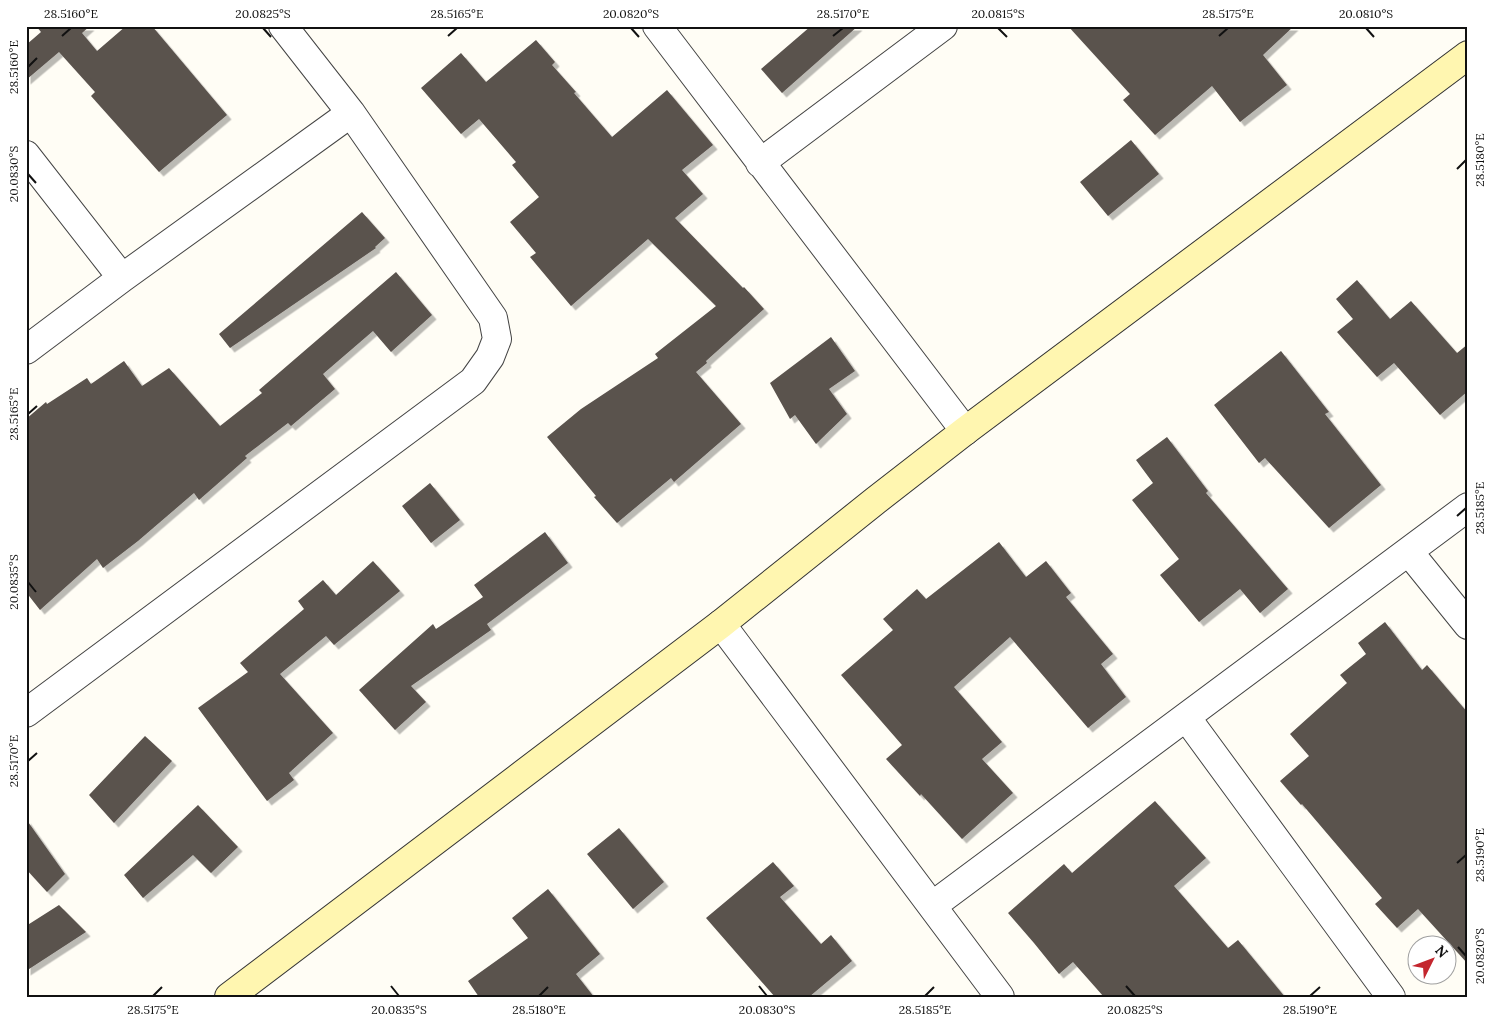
<svg xmlns="http://www.w3.org/2000/svg" width="1494" height="1023" viewBox="0 0 1494 1023" font-family="Lora,serif">
<defs>
<filter id="shadow"><feDropShadow dx="4.5" dy="4.5" stdDeviation="0" flood-color="#0004"/></filter>
</defs>
<rect width="100%" height="100%" fill="#fffdf5"/>
<path fill="#5a524d" filter="url(#shadow)" d="M36,26H90L82,33L97,51L126,26H152L227,115L159,172L91,96L95,92L59,52L26,80V45L41,32Z
M811,26H858L782,93L761,69Z
M1068,26H1294L1263,55L1287,85L1240,122L1212,86L1155,135L1123,100L1130,94Z
M536,40L555,62L552,65L576,92L574,93L612,137L667,90L713,145L682,170L703,194L675,218L743,288L744,287L764,309L706,361L707,363L696,372L741,424L674,482L671,478L617,523L594,497L596,496L547,437L581,409L658,358L655,354L716,306L648,239L571,306L530,257L536,253L510,222L539,197L512,165L516,162L479,119L461,134L421,88L461,53L486,82Z
M1131,140L1159,174L1108,216L1080,182Z
M362,212L385,238L375,247L376,248L230,348L219,334Z
M396,272L432,315L391,352L373,331L323,374L335,389L291,426L288,423L245,456L247,458L199,500L194,493L138,541L103,568L97,559L40,610L26,592V419L46,402L47,404L87,378L91,384L124,361L142,386L169,368L220,426L262,393L259,390Z
M1357,280L1390,319L1411,301L1457,353L1468,344V391L1440,415L1394,363L1377,377L1337,332L1353,319L1336,299Z
M831,337L855,371L829,389L847,414L816,444L795,415L790,419L770,383Z
M1281,351L1329,412L1325,414L1381,485L1329,528L1265,458L1259,463L1214,405Z
M1167,437L1208,491L1206,493L1288,589L1260,613L1240,589L1199,622L1160,575L1179,559L1132,500L1153,483L1136,460Z
M430,483L460,520L431,543L402,506Z
M545,532L568,563L487,624L491,630L411,686L426,702L395,730L359,690L433,624L436,629L483,597L474,585Z
M999,542L1026,577L1046,561L1071,593L1066,597L1113,654L1101,664L1126,697L1088,728L1010,637L954,687L1002,742L982,759L1013,793L962,839L921,794L920,796L886,759L902,745L841,675L893,630L883,619L917,589L926,599Z
M373,561L400,591L334,645L326,636L280,674L333,733L289,773L294,780L267,801L198,708L248,672L240,663L304,609L298,601L323,580L336,595Z
M1385,622L1422,670L1427,665L1468,713V964L1418,909L1397,928L1375,904L1382,898L1302,804L1301,805L1280,781L1309,756L1290,734L1347,683L1340,675L1366,654L1358,643Z
M145,736L172,761L114,823L89,795Z
M1155,801L1206,858L1174,886L1228,948L1238,940L1285,997H1104L1073,962L1059,974L1034,943L1008,913L1064,864L1072,873Z
M198,805L238,847L211,873L193,855L143,898L124,875Z
M26,819L65,874L47,892L26,869Z
M619,828L664,882L633,909L587,854Z
M773,862L794,886L780,897L821,944L831,935L852,961L809,997H775L706,918Z
M548,889L600,954L576,974L594,997H479L468,981L528,938L512,918Z
M59,905L86,932L26,971V926Z"/>
<g fill="none" stroke-linecap="round" stroke-linejoin="round">
<g stroke="#444" stroke-width="30">
<path id="street" d="M657,26L965,431
M26,155L122,278
M760,163L943,26
M26,350L122,278L351,113
M1409,552L1468,625
M721,624L1000,997
M26,713L473,381L490,357L497,339L493,318L351,113L283,26
M1186,717L1391,997
M932,906L1468,507"/>
</g>
<g stroke="#333" stroke-width="30">
<path id="secondary" d="M229,997L721,624L875,501L965,431L1468,55"/>
</g>
<use href="#street" stroke="#fff" stroke-width="28"/>
<use href="#secondary" stroke="#fff6b0" stroke-width="28"/>
</g>
<path fill="none" stroke="#111" stroke-width="2" d="M263,28L271,37M631,28L639,37M998,28L1007,37M1366,28L1374,37M62,36L71,28M448,36L457,28M833,36L843,28M1219,36L1228,28M28,67L37,58M1457,169L1466,160M28,174L36,183M28,414L37,406M1457,516L1466,508M28,582L36,592M28,761L37,753M1457,863L1466,855M1458,947L1466,956M391,986L399,996M759,986L767,996M1126,986L1135,996M153,996L162,987M539,996L548,987M925,996L934,987M1310,996L1320,987"/>
<rect width="1494" height="1023" fill="none" stroke="#ffffff" stroke-width="55"/>
<g transform="translate(1432 960) rotate(48)"><circle r="24" fill="#ffffff" stroke="#a0a0a0"/>
<path d="M0-4L9 19L0 12L-9 19Z" fill="#c4262e"/>
<text y="-8" font-size="14" font-weight="bold" text-anchor="middle" fill="#111111">N</text>
</g>
<rect x="28" y="28" width="1438" height="968" fill="none" stroke="#111" stroke-width="2"/>
<g font-size="12" text-anchor="middle" fill="#111">
<text x="71" y="18">28.5160°E</text>
<text x="263" y="18">20.0825°S</text>
<text x="457" y="18">28.5165°E</text>
<text x="631" y="18">20.0820°S</text>
<text x="843" y="18">28.5170°E</text>
<text x="998" y="18">20.0815°S</text>
<text x="1228" y="18">28.5175°E</text>
<text x="1366" y="18">20.0810°S</text>
<text transform="translate(14 67) rotate(-90)" y="4">28.5160°E</text>
<text transform="translate(1480 160) rotate(-90)" y="4">28.5180°E</text>
<text transform="translate(14 174) rotate(-90)" y="4">20.0830°S</text>
<text transform="translate(14 414) rotate(-90)" y="4">28.5165°E</text>
<text transform="translate(1480 508) rotate(-90)" y="4">28.5185°E</text>
<text transform="translate(14 582) rotate(-90)" y="4">20.0835°S</text>
<text transform="translate(14 761) rotate(-90)" y="4">28.5170°E</text>
<text transform="translate(1480 855) rotate(-90)" y="4">28.5190°E</text>
<text transform="translate(1480 956) rotate(-90)" y="4">20.0820°S</text>
<text x="153" y="1014">28.5175°E</text>
<text x="399" y="1014">20.0835°S</text>
<text x="539" y="1014">28.5180°E</text>
<text x="767" y="1014">20.0830°S</text>
<text x="925" y="1014">28.5185°E</text>
<text x="1135" y="1014">20.0825°S</text>
<text x="1310" y="1014">28.5190°E</text>
</g>
</svg>
